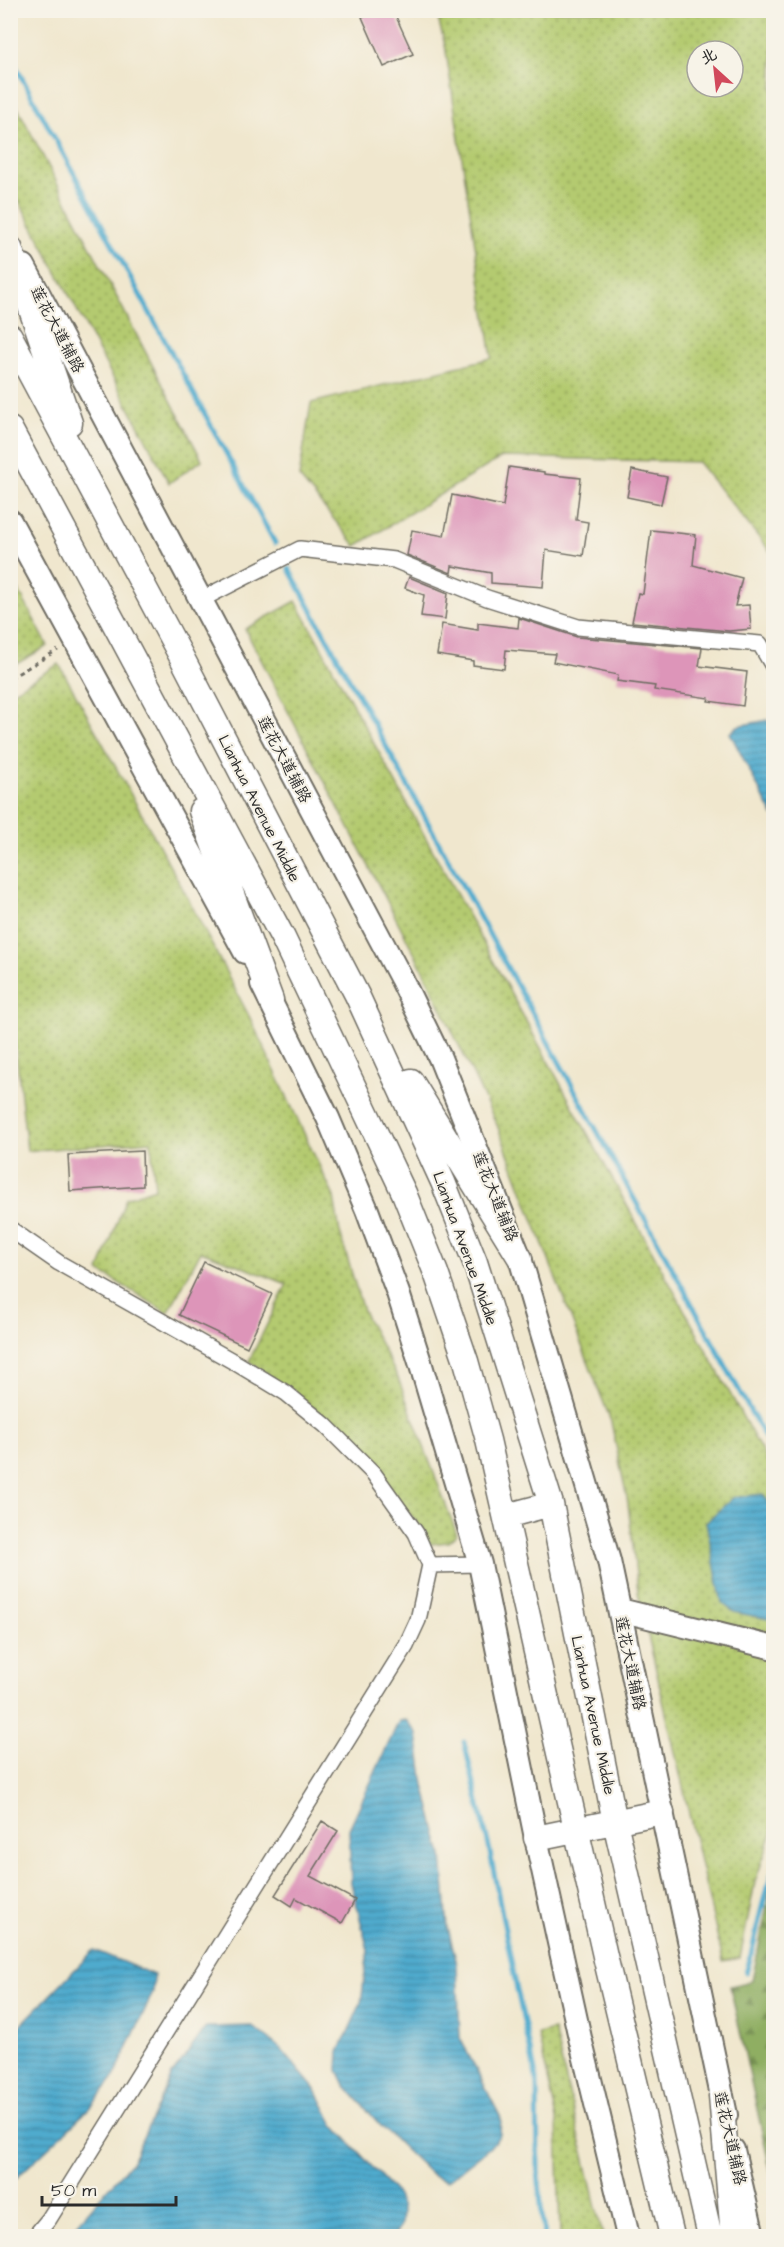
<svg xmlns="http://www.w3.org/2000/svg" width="784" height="2247" viewBox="0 0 784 2247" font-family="'Architects Daughter','LXGW WenKai TC',sans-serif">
<defs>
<pattern id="grass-dots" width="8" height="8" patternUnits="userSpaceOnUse" patternTransform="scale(1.5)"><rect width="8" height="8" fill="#b4ca6f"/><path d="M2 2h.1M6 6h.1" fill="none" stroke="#93a45b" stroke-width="1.8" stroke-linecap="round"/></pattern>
<pattern id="forest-firs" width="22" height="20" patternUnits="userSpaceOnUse" patternTransform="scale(1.5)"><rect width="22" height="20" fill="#8fae62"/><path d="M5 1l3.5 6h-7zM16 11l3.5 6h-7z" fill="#758e51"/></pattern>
<pattern id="water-rules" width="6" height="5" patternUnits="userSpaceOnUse" patternTransform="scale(1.5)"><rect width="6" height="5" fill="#50abce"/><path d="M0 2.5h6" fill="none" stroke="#438ba7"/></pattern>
</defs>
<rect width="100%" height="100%" fill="#f7f3e8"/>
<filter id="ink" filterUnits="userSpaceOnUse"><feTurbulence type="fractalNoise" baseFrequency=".0167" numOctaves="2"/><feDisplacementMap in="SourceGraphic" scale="12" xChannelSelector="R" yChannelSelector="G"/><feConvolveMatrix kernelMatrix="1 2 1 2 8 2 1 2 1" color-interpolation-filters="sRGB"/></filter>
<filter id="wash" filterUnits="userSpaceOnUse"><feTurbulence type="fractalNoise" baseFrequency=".008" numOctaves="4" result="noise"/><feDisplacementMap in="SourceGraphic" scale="24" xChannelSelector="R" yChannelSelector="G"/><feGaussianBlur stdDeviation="1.35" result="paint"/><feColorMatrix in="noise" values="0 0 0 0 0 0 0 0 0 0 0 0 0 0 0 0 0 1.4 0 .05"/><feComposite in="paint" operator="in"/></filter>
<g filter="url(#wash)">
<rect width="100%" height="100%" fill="#f0e7ce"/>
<path fill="url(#grass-dots)" stroke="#707a4d" stroke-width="1.5" fill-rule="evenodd" d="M436,11H773V555L698,462L502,457L356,546L299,477L311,403L492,358L445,45ZM697,51H733V87H697Z
M10,93L202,460L169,483L11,186Z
M11,576L48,646L11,667H10Z
M296,601L773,1472V1830L755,1882L740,1958L723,1961L638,1592L628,1503L611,1422L497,1125L424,972L245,629Z
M59,664L183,889L250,1018L334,1197L340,1233L363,1311L398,1378L457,1534L448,1542L431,1544L419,1525L329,1420L249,1361L287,1284L201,1251L168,1313L99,1271L126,1198L155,1188L151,1141L27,1151L10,997V693Z
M554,2030L603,2236H560L557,2119L538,2034Z"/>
<path fill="url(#forest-firs)" stroke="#5d6c46" stroke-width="1.5" d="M773,1885V2182L730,1986L752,1981L770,1892Z"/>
<path fill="url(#water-rules)" stroke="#3e6b7c" stroke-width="1.5" d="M767,720L773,727V816L730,733L738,726Z
M763,1494L773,1509V1620L734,1612L722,1603L706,1522L734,1497Z
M406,1720L417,1733L424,1785L442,1855L448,1928L457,1964L460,2038L501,2118L500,2135L489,2148L447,2181L431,2174L381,2126L345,2085L338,2070L339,2052L361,2003L368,1950L351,1883L349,1829L399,1721Z
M94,1950L154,1975L153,1992L114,2077L92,2106L11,2183V2035Z
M252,2026L281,2049L317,2092L334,2125L395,2192L402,2208L401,2226L394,2236H70L71,2231L132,2161L172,2075L206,2027Z"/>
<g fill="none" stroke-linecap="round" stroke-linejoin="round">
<path stroke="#50abce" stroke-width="5" d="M10,56L275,543
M289,569L774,1454
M464,1742L489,1847L514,1976L537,2081L538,2172L544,2236
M746,1973C757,1938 760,1902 774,1869"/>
</g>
<g id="blocks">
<path fill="#dd95b9" d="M376,10H393L413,54L384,67L362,17Z
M509,467L544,472V474L581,478L576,520L588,522L583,556L546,550L543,587L491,583V573L452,566L451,573L407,555L412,530L444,536L452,495L503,506Z
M632,470L667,477L661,504L627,497Z
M651,530L696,535L693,565L742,578L735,606L749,605L751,629L729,631L632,622L638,593L643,594Z
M409,577L448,593L445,619L421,616L424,595L405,588Z
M519,618L577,637L702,648L699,666L747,672L743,706L708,701L709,698L654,690L655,686L617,681L618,675L553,662L555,654L506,650L504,669L473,665V661L437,655L442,624L478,630V623L518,628Z
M142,1151L143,1186L70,1191L68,1155Z
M204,1262L272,1294L247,1347L179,1315Z
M322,1821L338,1831L310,1876L355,1900L342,1923L296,1898L292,1906L275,1895Z"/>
</g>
</g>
<g filter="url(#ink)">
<use href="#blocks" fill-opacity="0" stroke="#706d64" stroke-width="1.5"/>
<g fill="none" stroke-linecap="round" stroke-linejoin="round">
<g stroke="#706d64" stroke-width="18">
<path id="street" d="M202,599L300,549L394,560L487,598L578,627L760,644L774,668
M10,1229L59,1263L236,1363L286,1393L325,1425L374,1474L416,1533L430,1565L480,1564
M35,2236L49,2219L406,1646L418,1620L430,1565"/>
</g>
<g stroke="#706d64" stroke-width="26">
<path id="secondary" d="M24,266L401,978L440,1058L520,1258L609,1561L726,2115
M10,521L245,952
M262,984L328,1118L367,1210L398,1293L420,1362L480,1564L536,1838L580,2038L628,2236
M620,1610L774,1648
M733,2150L753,2236"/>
</g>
<g stroke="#706d64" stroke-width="27">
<path id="primary" d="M10,248L70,423
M10,336L180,654L357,995L443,1182L475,1262L551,1504L615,1822L710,2236
M10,429L283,938L362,1104L404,1193L436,1273L466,1361L488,1440L605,1956L672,2236
M201,811L271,1000
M411,1081L520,1258
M506,1516L551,1504
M536,1838L662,1812
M721,2096L733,2236"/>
</g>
<path stroke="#706d64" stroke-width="3" stroke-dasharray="4.5 4.5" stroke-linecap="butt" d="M10,678L58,650"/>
<use href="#street" stroke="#fff" stroke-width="15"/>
<use href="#secondary" stroke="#fff" stroke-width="22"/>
<use href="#primary" stroke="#fff" stroke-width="24"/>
</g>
</g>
<g text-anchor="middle" stroke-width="4.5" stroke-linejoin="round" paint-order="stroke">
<g font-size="16" fill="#2b2b2b" stroke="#f7f3e8">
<text transform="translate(58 329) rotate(62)" y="6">莲花大道辅路</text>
<text transform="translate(285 759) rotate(62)" y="6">莲花大道辅路</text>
<text transform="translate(260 808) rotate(63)" y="6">Lianhua Avenue Middle</text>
<text transform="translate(496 1196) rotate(68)" y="6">莲花大道辅路</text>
<text transform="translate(466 1248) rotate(70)" y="6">Lianhua Avenue Middle</text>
<text transform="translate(631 1663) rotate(78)" y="6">莲花大道辅路</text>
<text transform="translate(594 1715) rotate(78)" y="6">Lianhua Avenue Middle</text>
<text transform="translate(731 2138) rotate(77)" y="6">莲花大道辅路</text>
</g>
</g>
<rect width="784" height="2247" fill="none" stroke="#f7f3e8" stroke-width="36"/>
<g transform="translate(715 69) rotate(333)"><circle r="28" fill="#f7f3e8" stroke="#a5a39c" stroke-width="1.5"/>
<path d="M0-4.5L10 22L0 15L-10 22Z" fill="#d1495b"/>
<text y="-9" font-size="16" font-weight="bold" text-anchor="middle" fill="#2b2b2b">北</text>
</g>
<path d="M42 2196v9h134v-9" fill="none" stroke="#2b2b2b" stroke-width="3"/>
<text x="51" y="2196" font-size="18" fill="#2b2b2b" stroke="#f7f3e8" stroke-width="4.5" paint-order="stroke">50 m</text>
</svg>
